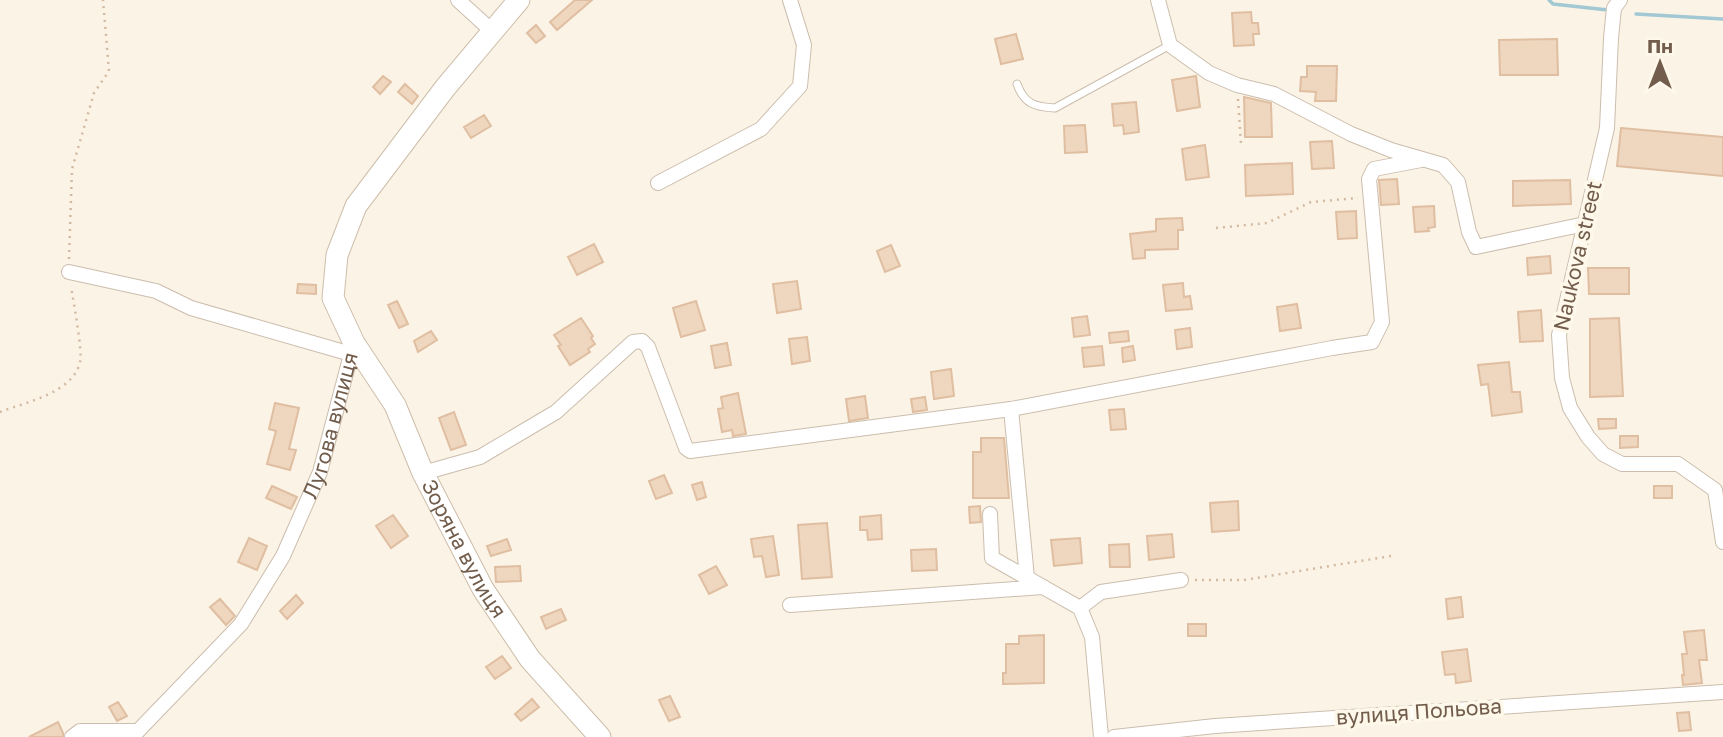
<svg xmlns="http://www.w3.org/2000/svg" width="1723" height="737" viewBox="0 0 1723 737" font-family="'Golos Text',sans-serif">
<rect width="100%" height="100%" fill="#fbf4e6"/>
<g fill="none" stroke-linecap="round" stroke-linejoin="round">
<path stroke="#a2c8d4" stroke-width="3.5" d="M1549,0L1553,4L1608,10
M1636,14L1723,19"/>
</g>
<path fill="#eed6bf" stroke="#e0bea1" stroke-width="2" d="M575,0H592L557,30L550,22Z
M1251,12L1252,23H1258L1259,34H1253L1254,45L1234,46L1232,13Z
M536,25L545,36L536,43L527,33Z
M1016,34L1023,59L1001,64L995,39Z
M1557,39L1558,75H1500L1499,40Z
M1307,66H1337L1336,101H1315L1316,92L1300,91L1301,77H1307Z
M383,76L391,82L380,94L373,87Z
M1196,76L1200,107L1177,111L1172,80Z
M405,84L418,96L412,104L398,92Z
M1244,97L1271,103L1272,137H1245Z
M1136,102L1139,132L1124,134L1123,125L1114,126L1112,104Z
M484,115L491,126L471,138L464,127Z
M1085,125L1087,152L1065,153L1064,126Z
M1621,128L1723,137V176L1617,166Z
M1332,141L1334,168L1312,169L1310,142Z
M1205,145L1209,177L1186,180L1182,149Z
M1292,163L1293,194L1246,196L1245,165Z
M1397,179L1399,204L1381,205L1379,180Z
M1570,180L1571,204L1513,206V181Z
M1434,206L1435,227L1428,228L1429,231L1415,232L1413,207Z
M1356,211L1357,238L1338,239L1336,212Z
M1182,218L1183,230H1178V249L1145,250V258L1133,259L1130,234L1156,231V219Z
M594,244L603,262L577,275L568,257Z
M891,245L900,266L885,272L877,251Z
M1550,256L1551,273L1528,275L1527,258Z
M1588,268H1629V294H1589Z
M797,281L801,309L777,313L773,284Z
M1183,283L1184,297L1190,296L1192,309L1166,311L1163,285Z
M298,284L316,285V294L297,293Z
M397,301L408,324L399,328L388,305Z
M696,301L705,330L681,337L673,308Z
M1297,304L1301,328L1280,331L1277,307Z
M1541,310L1543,341L1520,342L1518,312Z
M1087,316L1090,335L1074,337L1072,318Z
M581,318L593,336L591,338L595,344L588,349L590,352L570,365L558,346L561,345L554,335Z
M1619,318L1623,396L1590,397V319Z
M1190,328L1192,347L1177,349L1175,330Z
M431,331L437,340L418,352L414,341Z
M1128,331L1129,341L1110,343L1109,333Z
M807,337L810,361L792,364L789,339Z
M727,343L731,365L715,368L711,346Z
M1102,346L1104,365L1084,367L1082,348Z
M1133,346L1135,360L1123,362L1122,348Z
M1509,362L1512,392H1520L1522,412L1492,416L1488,384L1481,385L1478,365Z
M951,369L954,396L934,399L931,372Z
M738,393L746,434L733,436L732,430L722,432L718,409L723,408L721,397Z
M865,396L868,418L849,421L846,399Z
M925,397L927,410L913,412L911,399Z
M275,403L299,408L289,449L296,450L290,470L267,464L276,431L269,429Z
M1124,409L1126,429L1111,430L1109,410Z
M454,412L466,445L451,450L439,418Z
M1598,419H1616V428L1599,429Z
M1620,436H1638V447L1620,448Z
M981,438H1004L1009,498H973V452H981Z
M664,475L672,493L656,499L649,481Z
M702,482L706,497L697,500L692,485Z
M272,486L297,497L291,509L266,498Z
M1654,486H1672V498H1654Z
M1238,501L1239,530L1212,532L1210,503Z
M980,506L981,522L970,523L969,507Z
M393,515L408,536L391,548L376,526Z
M881,515L882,539L868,540L867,530H860V517Z
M827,523L832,577L802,579L798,525Z
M1172,534L1174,557L1149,560L1147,536Z
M773,536L779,575L766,577L762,556L754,557L751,539Z
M249,538L267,546L257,570L238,562Z
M1080,538L1082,563L1054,566L1051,540Z
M507,539L511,550L491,556L487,546Z
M1129,544L1130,567H1110L1109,545Z
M936,549L937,570L912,571L911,550Z
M520,566L521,581L496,582L495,567Z
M716,566L727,585L709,594L699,575Z
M296,595L303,603L287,619L280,611Z
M1461,597L1463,617L1448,619L1446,599Z
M220,599L235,616L226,625L210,607Z
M561,609L566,620L546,629L541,617Z
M1188,624H1206V636H1188Z
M1704,630L1707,660H1699L1702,683L1683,685L1682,675H1684L1682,654H1687L1684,632Z
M1044,635V683L1003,684V673H1006V644H1019V636Z
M1467,649L1471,681L1456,683L1455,674L1445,675L1442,652Z
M502,656L511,668L495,679L486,667Z
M670,696L680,717L669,721L659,700Z
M532,699L539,707L521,721L515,714Z
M118,702L127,716L117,721L109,707Z
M1689,712L1691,730L1679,731L1677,713Z
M58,722L63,733V737H29Z"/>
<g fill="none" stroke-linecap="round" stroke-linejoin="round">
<g stroke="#ccbdad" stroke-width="9">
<path id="lane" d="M1017,84C1024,104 1035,107 1055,108L1170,45"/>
</g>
<g stroke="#ccbdad" stroke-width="16">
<g id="street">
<path d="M458,0L492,31"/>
<path d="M1158,0L1170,45L1209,73L1237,85L1274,94L1351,134L1391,150L1443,165L1458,182L1469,232L1476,247L1585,224"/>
<path d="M1620,0L1614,8L1611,38L1607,128L1559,335L1562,378L1570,408L1588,437L1603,454L1622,464H1678L1715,490L1723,542"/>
<path d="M658,183L761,129L800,86L804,45L790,0"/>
<path d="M69,272L156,291L191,308L351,354"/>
<path d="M1011,409L1027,578"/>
<path d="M423,473L480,457L556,412L633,342L642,341L648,347L686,448L690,451L1011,409L1332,348L1372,342L1382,322L1369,179L1374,169L1421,160"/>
<path d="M990,514L992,558L1080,608L1092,637L1101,737"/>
<path d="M790,605L1043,587"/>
<path d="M1080,608L1101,592L1181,580"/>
<path id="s1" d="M72,737L80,731H138L241,624L283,556L320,472L354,343"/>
<path d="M1114,737L1215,726L1723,692"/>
</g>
</g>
<g stroke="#cebdaa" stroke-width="23">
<g id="secondary">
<path id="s2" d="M519,0L445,88L356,206L337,255L333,298L354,343L395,405L423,473L483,589L530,659L600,737"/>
</g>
</g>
<path stroke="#d3b9a2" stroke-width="2.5" stroke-dasharray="2 5" stroke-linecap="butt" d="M1238,99L1241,144
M1216,228L1267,223L1311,202L1358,198
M69,259L72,169L94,93L109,71L103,0
M0,412C26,402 73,393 80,362C83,352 73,300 71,286
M1195,580H1244L1391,556"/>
<use href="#lane" stroke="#fff" stroke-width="7"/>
<use href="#street" stroke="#fff" stroke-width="14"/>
<use href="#secondary" stroke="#fff" stroke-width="21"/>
</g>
<g text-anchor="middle" stroke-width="7" stroke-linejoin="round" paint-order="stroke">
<g font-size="21" fill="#725d4c" stroke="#fef8eb">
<text transform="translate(1578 256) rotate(-77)" y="7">Naukova street</text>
<text dy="7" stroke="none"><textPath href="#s1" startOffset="436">Лугова вулиця</textPath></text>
<text dy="7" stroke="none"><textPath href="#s2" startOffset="642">Зоряна вулиця</textPath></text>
<text transform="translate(1419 712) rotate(-4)" y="7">вулиця Польова</text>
</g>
</g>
<g transform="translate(1660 63)" stroke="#fef8eb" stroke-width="5" paint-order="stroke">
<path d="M0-5L12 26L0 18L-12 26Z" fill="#725d4c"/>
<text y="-10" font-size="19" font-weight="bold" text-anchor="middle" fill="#725d4c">Пн</text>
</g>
</svg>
